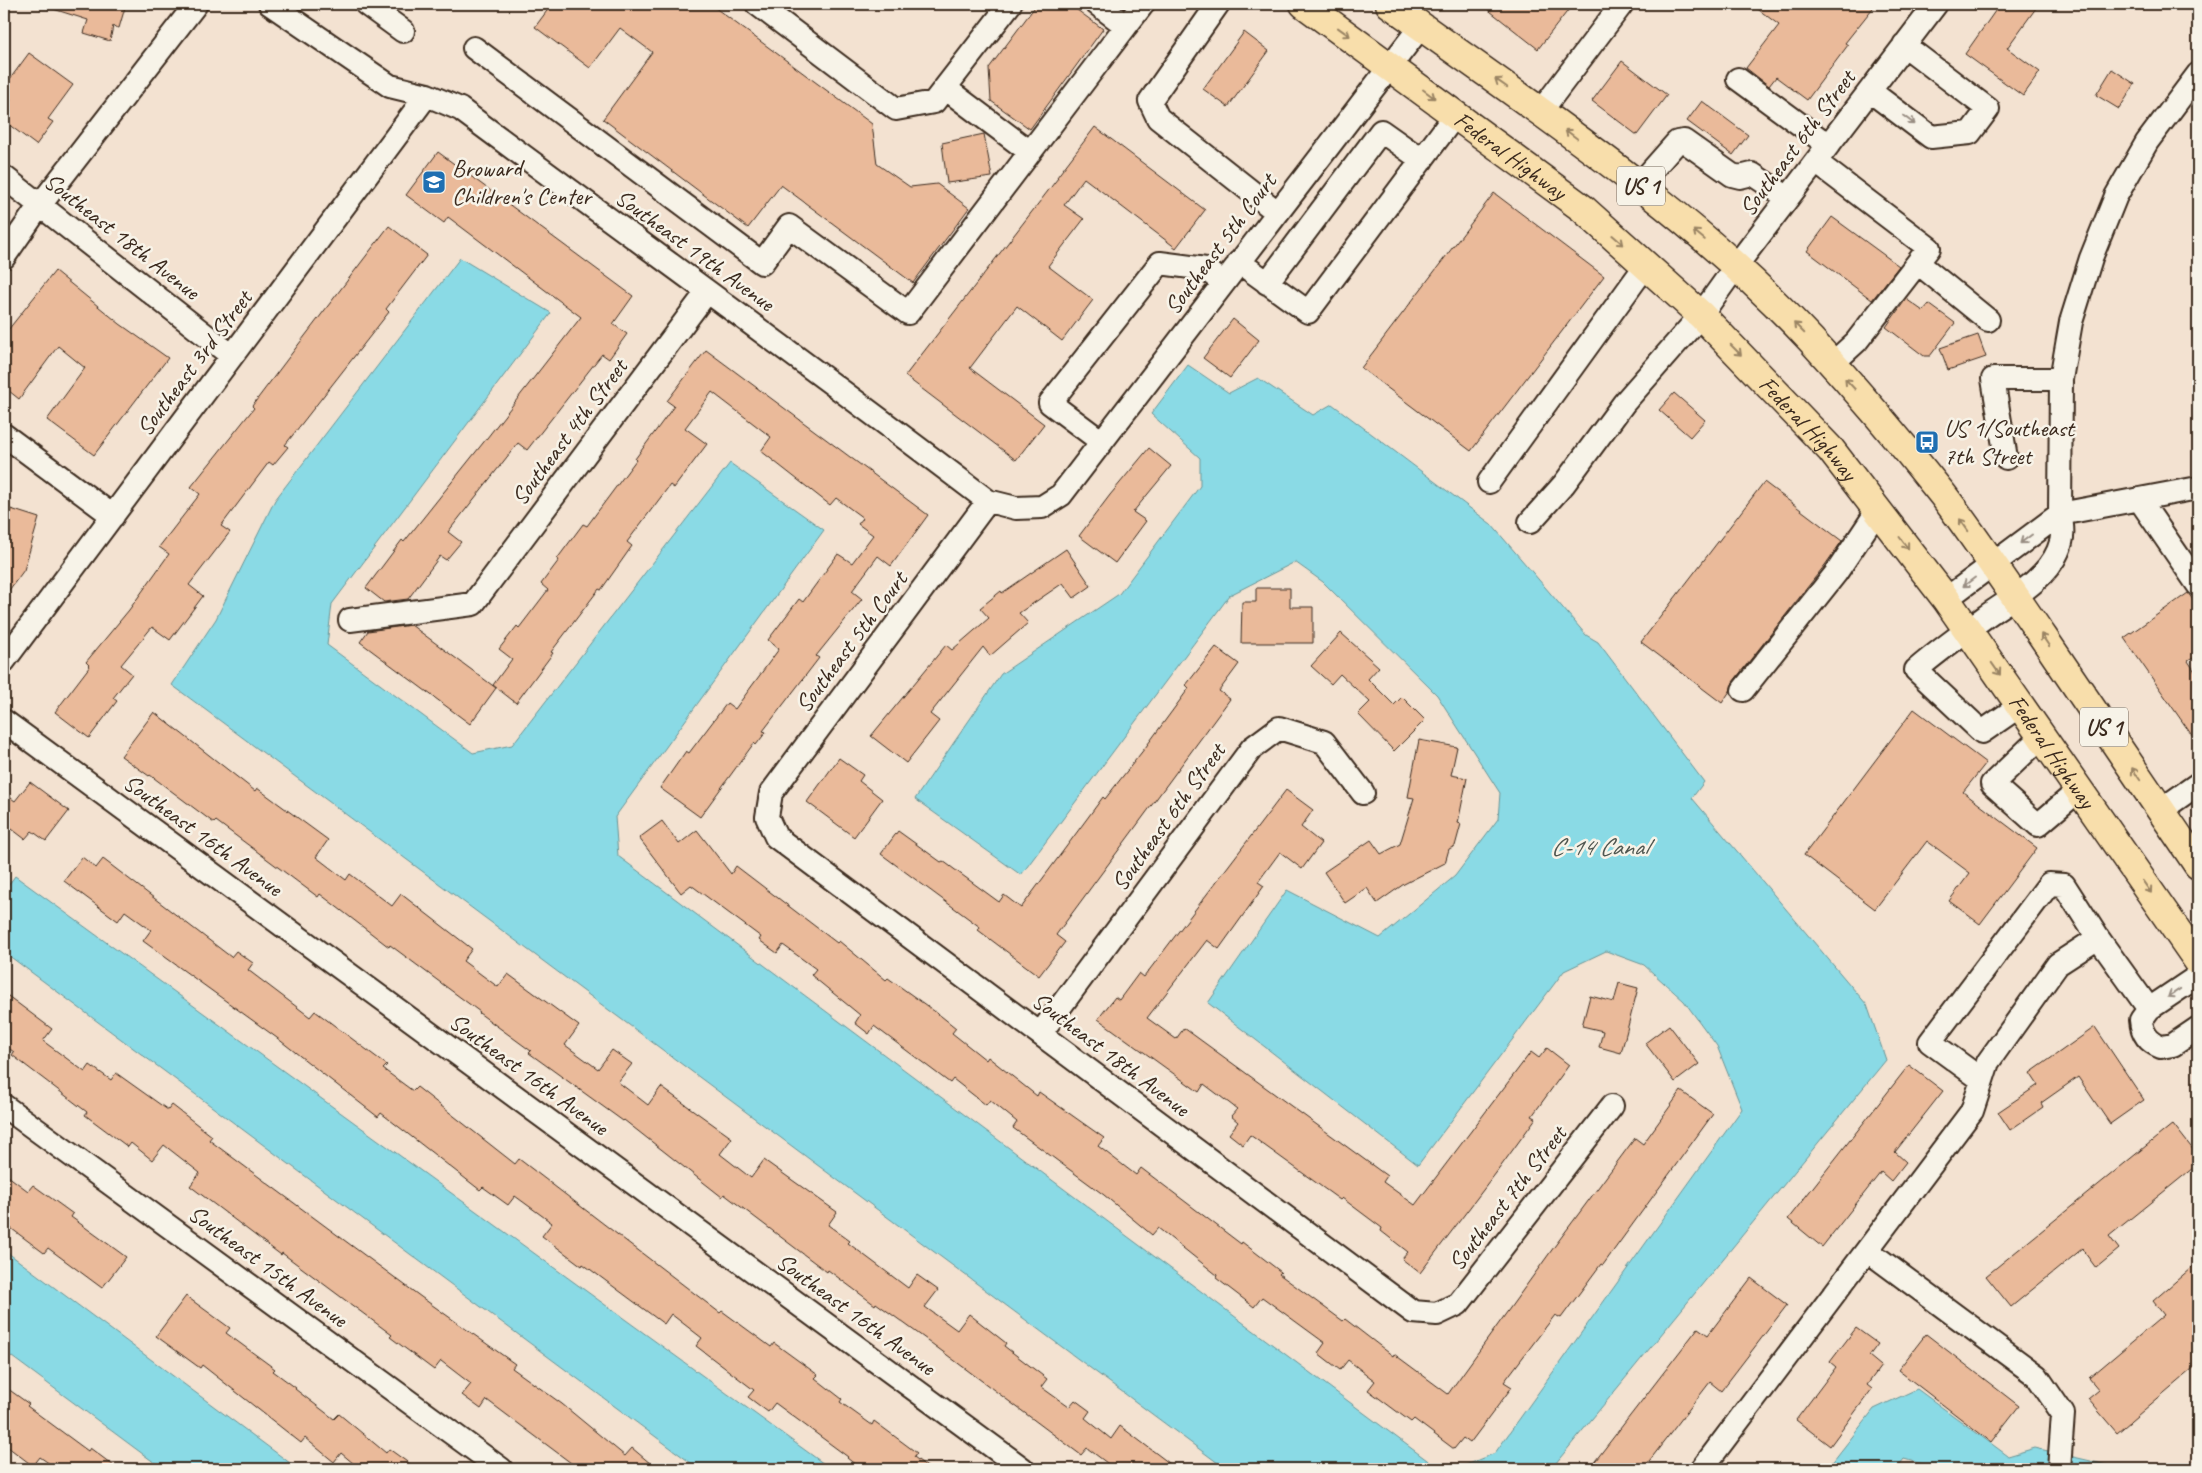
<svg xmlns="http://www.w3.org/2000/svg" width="2202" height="1473" viewBox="0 0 2202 1473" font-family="Caveat,sans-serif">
<rect width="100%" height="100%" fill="#f3e2d1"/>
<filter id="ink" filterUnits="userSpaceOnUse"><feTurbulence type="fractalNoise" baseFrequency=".02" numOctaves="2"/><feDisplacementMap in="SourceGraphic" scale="10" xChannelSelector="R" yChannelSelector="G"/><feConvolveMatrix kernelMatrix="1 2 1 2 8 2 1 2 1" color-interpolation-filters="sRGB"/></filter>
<g filter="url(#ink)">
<path fill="#8adae5" stroke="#6a9495" d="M460,258L551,313L332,604L327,645L473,753L512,745L730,463L824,530L615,817L618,856L1439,1469H1226L172,685L216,619L275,500Z
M1188,365L1229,393L1258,378L1313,415L1332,404L1491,524L1586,635L1598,642L1704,782L1692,798L1867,1005L1886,1060L1551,1469H1456L1495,1453L1742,1109L1717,1046L1684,1001L1644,965L1606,951L1564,971L1418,1165L1208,1003L1287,890L1380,938L1455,876L1498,819L1500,793L1437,695L1323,582L1295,562L1230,595L1021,875L915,799L1001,674L1119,594L1200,486V458L1151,414Z
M15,876L831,1469H699L4,952V891Z
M4,1250L298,1469H163L4,1351Z
M1917,1389L2008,1456L2035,1448L2125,1469H1940L1904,1459L1896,1469H1827L1874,1409Z"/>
<path fill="#eaba9a" stroke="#3b2a1e" d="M47,4H126L119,28L113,26L110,41L84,33L88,20L47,7Z
M552,4H710L872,124L877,164L910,187L937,184L969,208L913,283L781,185L748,228L603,119L652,52L620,28L590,68L535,27Z
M1037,4H1069L1103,29L1030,129L991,101L989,68Z
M1481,4H1573L1538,49Z
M1751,4H1876L1845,43L1848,45L1807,100L1776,77L1769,86L1746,68L1779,25Z
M2000,4H2039L2007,48L2040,72L2023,96L1965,54Z
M1244,32L1269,51L1228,107L1203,89Z
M29,53L73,85L48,119L53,122L36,145L4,121V110L11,100L4,95V87Z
M1622,61L1667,95L1637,135L1592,101Z
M2112,69L2135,84L2119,109L2096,95Z
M1702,101L1748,135L1733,155L1687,121Z
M1095,127L1205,210L1176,248L1084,178L1064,205L1084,219L1048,266L1093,300L1062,341L1017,306L970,368L1044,424L1016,460L905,376L1058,178L1057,177Z
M984,134L992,177L947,183L942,143Z
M438,152L633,296L613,324L627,334L609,359L602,354L527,450L518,443L448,532L461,542L446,560L440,556L408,599L384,602L366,588L402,540L404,542L487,438L581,317L448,217L444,223L406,195Z
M1494,193L1604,276L1471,451L1361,368Z
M1832,217L1899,266L1872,300L1807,251Z
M389,226L427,255L386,309L389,312L285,445L288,447L273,465L269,462L221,526L230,532L189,585L203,596L170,640L152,627L121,665L132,674L113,698L117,701L89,738L55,712L90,666L86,662L129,610L169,554L159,547L200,494L191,487L254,408L252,406L292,353Z
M55,271L120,324L168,358L94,455L47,420L85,368L58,346L19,399L4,387V335Z
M1906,299L1923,311L1929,304L1955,323L1930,356H1924L1886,327Z
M1233,319L1259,340L1230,378L1203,358Z
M1978,335L1986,357L1948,370L1940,348Z
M706,350L928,515L891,566L878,556L852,591L862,599L816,656L819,658L763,731L766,732L756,745L754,743L700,817L660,788L686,751L689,753L727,703L735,709L779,649L768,640L799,599L803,602L838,554L852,563L873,535L858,524L863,518L836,498L830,505L761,451L771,437L712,392L685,428L707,444L674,488L670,485L627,542L632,546L601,590L599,589L551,652L553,653L516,703L493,685L512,659L499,649L517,626L519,628L548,590L541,584L559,560L557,559L583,524L587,526L636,460L635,459L674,406L667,401Z
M1674,393L1705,420L1690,437L1659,410Z
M1149,448L1171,466L1133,512L1146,521L1115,563L1079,536L1110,495Z
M1764,482L1842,541L1825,565L1733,682L1730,691L1722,703L1641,642Z
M11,509L39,518L24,570L4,597V534Z
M1066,549L1091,586L1074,598L1063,583L1019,613L1028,623L990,656L983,647L930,714L939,721L906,763L871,736L946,645L952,650L989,618L980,608L1001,591L1002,593Z
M1256,588H1290V607H1313V643H1241L1242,602H1256Z
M2188,593L2198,607V655L2188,661L2198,676V744L2124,638Z
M411,625L496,688L470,724L360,642L368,631Z
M1341,633L1379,667L1368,679L1394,705L1402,697L1425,720L1394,751L1358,714L1370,702L1340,674L1331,684L1311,666Z
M1216,647L1239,664L1219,691L1230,699L1056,935L1065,942L1039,976L978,930L980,927L881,854L898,831L941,862L943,861L999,902L1004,895L1021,908L1103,797L1105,799L1145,748L1189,688L1186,685Z
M1914,709L1986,763L1963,792L2037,848L1980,924L1949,901L1970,873L1927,841L1875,909L1804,855Z
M154,712L255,791L257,788L328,840L316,857L346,880L350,874L392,906L401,894L472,949L463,961L498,987L508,974L579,1026L565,1045L598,1069L612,1050L632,1064L618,1082L648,1105L661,1087L732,1138L720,1154L751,1178L764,1160L837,1212L828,1225L850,1241L848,1243L908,1288L917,1275L938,1290L925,1307L957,1330L969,1314L1006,1343L1004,1346L1047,1379L1041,1387L1069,1407L1075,1400L1090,1411L1085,1418L1111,1439L1120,1426L1177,1469H1115L1087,1448L1081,1455L927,1340L876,1303L875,1305L828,1270L827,1272L724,1194L722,1197L624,1120L623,1121L529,1053L531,1051L479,1013L480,1012L390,945L389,947L320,894L318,897L216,821L214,823L150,775L149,776L121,756Z
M1419,740L1457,747L1451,775L1467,778L1458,823L1461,824L1455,846L1449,849L1445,863L1404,884L1377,903L1367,888L1345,903L1324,872L1371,840L1381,854L1400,844L1414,798L1408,797Z
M839,758L863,775L859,781L882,799L854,837L807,802Z
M30,782L69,811L46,841L32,831L25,839L4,823V793L15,801Z
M1286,790L1313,810L1301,827L1321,843L1302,869L1280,852L1258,882L1264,886L1219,949L1207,940L1147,1018L1176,1039L1184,1028L1387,1176L1383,1182L1415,1205L1531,1052L1539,1058L1547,1048L1569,1065L1532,1116L1536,1118L1496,1173L1420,1273L1402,1259L1408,1252L1381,1231L1382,1228L1342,1198L1340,1200L1250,1135L1243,1145L1229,1134L1238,1122L1231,1116L1237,1109L1204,1084L1199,1092L1098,1019L1115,997L1119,1000L1139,973L1144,977Z
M662,821L679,844L697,830L731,874L736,866L837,943L839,941L886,980L888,978L941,1016L956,1028L952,1033L986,1060L988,1057L1037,1096L1039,1092L1104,1138L1098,1146L1136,1175L1141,1168L1241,1244L1242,1242L1281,1272L1279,1274L1343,1321L1345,1319L1393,1356L1394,1354L1448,1394L1554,1247L1635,1138L1643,1144L1681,1091L1713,1114L1603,1265L1601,1264L1561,1318L1555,1315L1504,1382L1512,1387L1470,1443L1463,1438L1454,1449L1414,1419L1411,1422L1368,1390L1375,1381L1348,1360L1340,1370L1318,1353L1325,1343L1262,1297L1254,1307L1216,1278L1217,1275L1158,1228L1152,1235L1104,1195L1013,1128L1017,1122L990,1100L986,1105L953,1079L950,1083L874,1026L869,1034L855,1023L860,1015L811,975L816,969L783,945L777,953L759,940L761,937L691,885L681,893L639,838Z
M82,857L96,868L103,859L231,957L236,951L253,963L248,970L310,1017L315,1011L387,1065L383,1069L413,1091L417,1087L515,1164L519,1159L720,1313L722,1311L771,1347L774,1343L818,1375L815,1378L842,1399L840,1402L872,1425L874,1421L917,1453L914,1457L930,1469H861L847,1458L848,1457L775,1403L768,1412L748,1397L754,1390L696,1346L702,1338L671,1314L664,1324L583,1264L582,1266L542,1236L552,1223L515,1196L508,1205L483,1187L480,1190L381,1113L378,1117L277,1038L143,941L151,930L125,911L118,921L64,881Z
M1619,983L1638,988L1621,1053L1599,1047L1603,1031L1582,1026L1590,996L1614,1002Z
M4,993L52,1029L43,1041L85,1072L90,1065L111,1080L116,1073L168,1110L172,1105L212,1136L209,1140L421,1297L515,1364L512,1368L562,1404L625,1456L632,1448L657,1469H579L487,1400L481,1409L462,1395L471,1384L441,1361L434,1370L390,1337L392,1335L282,1253L281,1255L190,1186L200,1173L164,1145L152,1160L131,1143L128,1147L85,1115L87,1112L12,1055L14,1052L4,1045Z
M1669,1025L1699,1064L1675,1082L1645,1043Z
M2095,1027L2144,1100L2110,1124L2078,1077L2041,1103L2043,1107L2010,1130L1998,1112L2038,1085L2030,1073Z
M1909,1065L1943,1091L1895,1152L1906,1162L1891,1181L1881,1172L1822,1247L1788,1219Z
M2173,1124L2198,1156V1164L2109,1236L2119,1249L2096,1268L2082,1249L2011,1307L1986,1276Z
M4,1173L28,1191L33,1185L73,1214L71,1217L126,1257L102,1288L48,1248L44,1253L4,1223Z
M2198,1262V1364L2117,1433L2088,1399L2099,1390L2089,1378L2164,1315L2153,1301Z
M1751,1278L1787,1305L1721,1391L1710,1382L1643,1469H1589L1698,1328L1708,1335Z
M186,1296L230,1328L226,1333L275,1369L273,1371L296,1388L295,1389L334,1419L339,1414L386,1453L389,1449L417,1469H360L341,1453L334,1462L305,1438L301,1443L202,1365L200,1368L156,1336Z
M1856,1328L1878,1344L1869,1356L1881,1366L1867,1385L1872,1389L1830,1446L1796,1420L1836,1367L1830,1362Z
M1926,1334L2019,1406L1991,1442L1898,1370Z
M4,1386L29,1404L27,1406L88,1451L90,1448L118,1469H57L40,1457L33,1466L4,1444Z"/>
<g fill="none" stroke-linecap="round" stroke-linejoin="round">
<g stroke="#3b2a1e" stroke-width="26">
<path id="minor" d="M270,4L390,86L427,95L460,109C636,240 814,368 988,501L1016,508L1042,507L1061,495L1421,26
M366,4L403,31
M757,4L896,109L934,102L1010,4
M1218,4L1150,101L1158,118L1277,212
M1126,26L1143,4
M474,48L762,263L789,226L908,313L1126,26L1097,4
M1738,79L1828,145
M945,88L1030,152
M1870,91L1931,137L1970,133L1988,109L1904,45
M1541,111L1622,4
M1816,162L1929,248L1856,342L1832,364
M4,177L232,356
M1639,185L1677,142L1684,141L1732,175L1740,177L1752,174L1788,198
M4,257L40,205L196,4
M1239,262L1308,312L1456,114
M1918,263L1988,320
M1267,283L1381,131L1422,160
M4,435L113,516
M1102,442L1050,403L1160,263L1206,269L1223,283
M2006,458L1993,379H2061
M1489,482L1646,265
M2139,499L2198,585
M988,501L771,793L767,817L776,837L1413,1312L1437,1314L1458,1304L1612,1106
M1530,522L1564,484L1624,403L1701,315L1736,266L1936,4
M1946,599L2060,514L2198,488
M350,620L473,604L707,292
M4,661L427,95
M1743,690L1836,573L1878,510
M2021,705L1982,732L1916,670C1938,651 1962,634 1985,617C2010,599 2046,580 2058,551C2064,538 2063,527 2060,514L2061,379L2071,322L2091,258L2116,196L2147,142L2198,74
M4,721L1023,1469
M2042,736L1992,784L2038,825L2079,790
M2161,810L2198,784
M2198,976L2149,1009L2141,1020C2142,1033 2148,1042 2161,1047L2173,1045L2198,1028
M1040,1034L1252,748L1279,728L1324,742L1363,793
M1982,1080L1930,1042L2049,884L2064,885L2098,938
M4,1106L501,1469
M1868,1251L2037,1376L2063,1414L2059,1469
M1702,1469L1972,1111L1988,1062L2058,964L2098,938L2149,1009"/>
</g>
<g stroke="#3b2a1e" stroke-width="31">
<g id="major">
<path id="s1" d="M1304,4L1582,208L1701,315L1831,450L1946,599L2198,961"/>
<path d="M1390,4C1535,109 1688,208 1811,340C1857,390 1901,442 1943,495C1978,541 2010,590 2043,637C2095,713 2146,789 2198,865"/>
</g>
</g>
<use href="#minor" stroke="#f7f3e8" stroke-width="22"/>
<use href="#major" stroke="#f8deab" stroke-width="28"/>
</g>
<defs><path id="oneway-shaft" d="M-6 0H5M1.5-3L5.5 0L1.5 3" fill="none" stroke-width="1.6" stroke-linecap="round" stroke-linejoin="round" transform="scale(1.25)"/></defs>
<g stroke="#9a8464">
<use href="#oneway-shaft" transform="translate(1344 32) rotate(36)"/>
<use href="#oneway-shaft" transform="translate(1501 83) rotate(-145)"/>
<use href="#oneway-shaft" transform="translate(1429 94) rotate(37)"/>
<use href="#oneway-shaft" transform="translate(1571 134) rotate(-143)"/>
<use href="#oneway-shaft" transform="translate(1699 235) rotate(-140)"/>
<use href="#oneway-shaft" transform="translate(1618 240) rotate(41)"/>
<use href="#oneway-shaft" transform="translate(1799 328) rotate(-135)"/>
<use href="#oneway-shaft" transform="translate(1736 350) rotate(45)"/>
<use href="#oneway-shaft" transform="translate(1850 384) rotate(-133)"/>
<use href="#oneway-shaft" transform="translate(1964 525) rotate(-125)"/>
<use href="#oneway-shaft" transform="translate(1904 543) rotate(53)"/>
<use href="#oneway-shaft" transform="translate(2045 640) rotate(-124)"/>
<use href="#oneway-shaft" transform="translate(1996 669) rotate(55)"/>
<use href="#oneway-shaft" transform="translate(2136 774) rotate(-124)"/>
<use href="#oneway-shaft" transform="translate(2147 887) rotate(55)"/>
</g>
<g stroke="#998e83">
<use href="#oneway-shaft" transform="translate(1909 120) rotate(37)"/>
<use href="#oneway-shaft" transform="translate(2026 539) rotate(143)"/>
<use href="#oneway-shaft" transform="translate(1969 582) rotate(143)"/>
<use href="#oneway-shaft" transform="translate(2174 993) rotate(146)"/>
</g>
</g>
<defs>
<g id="school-square" transform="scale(1.25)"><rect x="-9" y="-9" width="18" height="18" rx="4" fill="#1f6fb2" stroke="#f7f3e8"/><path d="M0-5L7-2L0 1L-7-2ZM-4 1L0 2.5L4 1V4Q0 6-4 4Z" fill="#fff"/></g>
<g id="bus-square" transform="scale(1.25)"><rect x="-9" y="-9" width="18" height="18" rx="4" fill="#1f6fb2" stroke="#f7f3e8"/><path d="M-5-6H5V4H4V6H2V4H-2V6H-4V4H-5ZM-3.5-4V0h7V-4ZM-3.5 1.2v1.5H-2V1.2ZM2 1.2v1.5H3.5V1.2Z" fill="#fff"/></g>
</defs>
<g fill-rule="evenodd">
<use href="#school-square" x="434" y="182"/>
<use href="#bus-square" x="1927" y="442"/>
</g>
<g text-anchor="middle" stroke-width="5" stroke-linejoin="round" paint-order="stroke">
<g fill="#f7f3e8" stroke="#73665b" stroke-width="1">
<rect x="1617" y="166.5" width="48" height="39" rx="4"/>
<rect x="2080" y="707.5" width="48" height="39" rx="4"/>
</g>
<g font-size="22" font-weight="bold" fill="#3b2a1e">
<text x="1641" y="194">US 1</text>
<text x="2104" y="735">US 1</text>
</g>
<g font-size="24" fill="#3b2a1e" stroke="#f7f3e8">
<text transform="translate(1797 143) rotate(-53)" y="8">Southeast 6th Street</text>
<text dy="8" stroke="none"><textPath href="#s1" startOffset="256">Federal Highway</textPath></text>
<text transform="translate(122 236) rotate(38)" y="8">Southeast 18th Avenue</text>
<text transform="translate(1220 244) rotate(-53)" y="8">Southeast 5th Court</text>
<text transform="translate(695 250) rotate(36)" y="8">Southeast 19th Avenue</text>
<text transform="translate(194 363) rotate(-53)" y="8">Southeast 3rd Street</text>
<text dy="8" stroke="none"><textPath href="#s1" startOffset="661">Federal Highway</textPath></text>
<text transform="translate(569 432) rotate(-53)" y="8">Southeast 4th Street</text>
<text transform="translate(851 642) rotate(-53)" y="8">Southeast 5th Court</text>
<text dy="8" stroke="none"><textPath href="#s1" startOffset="1066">Federal Highway</textPath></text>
<text transform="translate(1168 817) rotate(-54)" y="8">Southeast 6th Street</text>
<text transform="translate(203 835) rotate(36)" y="8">Southeast 16th Avenue</text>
<text transform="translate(1111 1054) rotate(37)" y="8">Southeast 18th Avenue</text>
<text transform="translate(529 1074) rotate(36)" y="8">Southeast 16th Avenue</text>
<text transform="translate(1507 1198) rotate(-52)" y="8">Southeast 7th Street</text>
<text transform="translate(268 1266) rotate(36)" y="8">Southeast 15th Avenue</text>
<text transform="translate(856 1314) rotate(36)" y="8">Southeast 16th Avenue</text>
</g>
<g font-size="24" fill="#3b2a1e" stroke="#f7f3e8" text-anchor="start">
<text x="452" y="176">Broward<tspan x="452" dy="28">Children's Center</tspan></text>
<text x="1944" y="436">US 1/Southeast<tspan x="1944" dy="28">7th Street</tspan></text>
</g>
<g font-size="25" font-style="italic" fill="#4f5650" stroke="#f7f3e8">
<text x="1599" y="855">C-14 Canal</text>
</g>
</g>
<rect width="2202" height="1473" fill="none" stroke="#f7f3e8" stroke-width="20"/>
<rect x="10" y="10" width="2182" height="1453" fill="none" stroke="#3b2a1e" stroke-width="2" filter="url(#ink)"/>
</svg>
